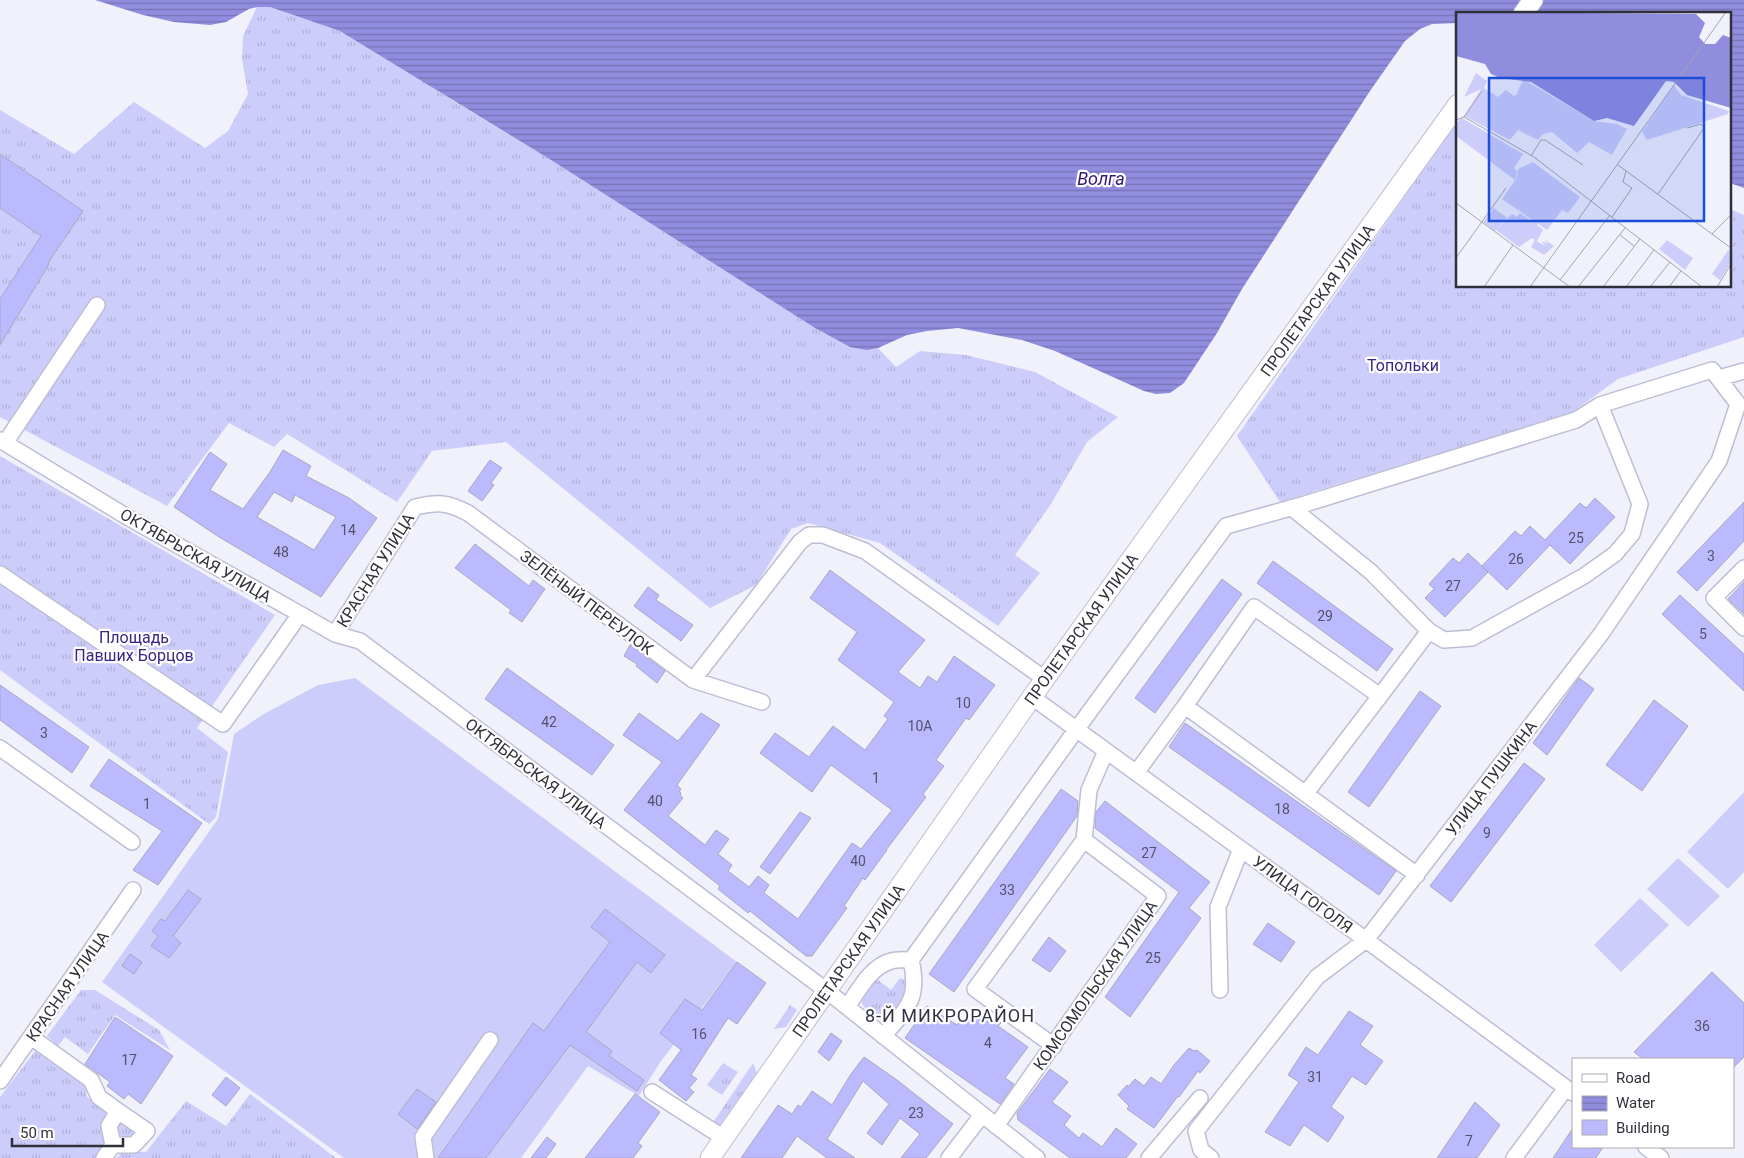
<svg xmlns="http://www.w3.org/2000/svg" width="1744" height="1158" viewBox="0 0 1744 1158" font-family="Roboto,sans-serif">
<defs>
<pattern id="grass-tufts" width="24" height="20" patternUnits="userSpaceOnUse" patternTransform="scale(1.25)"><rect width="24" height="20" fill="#cdcdfb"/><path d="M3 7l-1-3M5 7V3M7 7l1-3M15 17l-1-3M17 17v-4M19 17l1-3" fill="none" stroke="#b0b0d8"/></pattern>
<pattern id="water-rules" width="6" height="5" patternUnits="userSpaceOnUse" patternTransform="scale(1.25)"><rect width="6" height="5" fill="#908cde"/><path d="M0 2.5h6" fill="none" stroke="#7673b5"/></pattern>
</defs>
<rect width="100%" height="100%" fill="#f1f1fc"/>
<path fill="url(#grass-tufts)" d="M257,7H270L340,31L378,52L447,97L551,160L815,328C836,339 854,352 878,348L896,367L920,351L966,355L1035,372L1118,417L1087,442L1051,504L1015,555L1040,573L998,626L880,543L808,523L791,529L756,585L710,608L506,442L432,451L397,502L287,434L274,447L229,423L167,506L0,417V110L74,154L134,102L205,148L228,131L248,94L242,59L243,36Z
M1458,120V286H1730V209L1744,215V337L1618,379L1571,413L1280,502L1237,436Z
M0,456L275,615L197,728L228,752L216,817L209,824L0,670Z
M900,978L908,982C910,1005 900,1010 882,1020L864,1007L861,1001L877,979L891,990Z
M81,990H95L159,1030L170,1050L115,1015L88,1054L65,1037L58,1046L47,1036Z
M790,1005L797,1010L786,1027L774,1029Z
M35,1051L85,1082L87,1097L110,1114L111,1144L102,1158H0V1097Z
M723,1063L738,1072L722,1095L707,1085Z
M753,1063L757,1073L721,1124L710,1127Z
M250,1094L336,1158H117L122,1152H146L186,1101L226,1126Z
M119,1118L140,1132L131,1142H114Z"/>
<path fill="#cdcdfb" d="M355,678L737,962L661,1061L639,1096L588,1066L521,1158H344L102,982L218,819L234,734L262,715L318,685Z
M1744,792V872L1728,889L1687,852Z
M1678,858L1720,896L1688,927L1647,889Z
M1640,898L1669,925L1621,972L1594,945Z"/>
<path fill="url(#water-rules)" d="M95,0H1744V188L1730,183V14H1458V23L1432,24L1420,29L1405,41L1370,91L1242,289L1217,333L1184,383L1170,393L1156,394L1144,391L1055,351L1022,340L958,328L927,331L907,335L878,348L867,350L850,347L815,328L551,160L340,31L270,7H257L249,9L226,22L210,25L174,22L143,15Z"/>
<path fill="#bcbaff" stroke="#a8a8c0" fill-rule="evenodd" d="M0,154L83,211L48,263L49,264L0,345V299L41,236L0,208Z
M283,450L311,466L306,476L349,498L377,518L321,597L219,537L174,507L210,452L227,464L210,490L243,509L270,472ZM274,492L292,502L295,495L336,517L314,550L257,517Z
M490,460L502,468L491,483L494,485L482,501L468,491Z
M1595,498L1615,517L1570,564L1550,545L1507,590L1482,566L1515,531L1521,536L1530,526L1545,540L1580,503L1586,508Z
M1744,502V541L1697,591L1677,572Z
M475,544L529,586L533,580L545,589L522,622L509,613L511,610L455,568Z
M1468,553L1488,572L1445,617L1425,598L1434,589L1429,584L1453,558L1459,563Z
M1273,561L1393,649L1377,671L1257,583Z
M830,570L925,640L898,672L920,688L928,676L937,682L954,656L995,685L969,720L966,718L936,760L944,766L923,794L926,797L886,850H887L865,880L863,878L844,906L847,908L812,956H806L750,911L748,913L718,889L720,886L624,810L662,762L623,735L639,713L678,741L701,713L720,725L677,785L681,789L679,792L681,793L680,796L683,798L668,816L705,845L716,830L729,839L718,854L732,865L728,871L749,887L758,876L769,885L764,893L798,919L852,843L861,849L892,810L831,765L812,792L760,753L775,733L809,757L833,726L865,750L888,719L884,716L894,702L838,660L857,632L810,598Z
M1222,579L1242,594L1155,713L1135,698Z
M1744,582V614L1728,599Z
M648,587L659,595L656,600L693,625L681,641L634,606Z
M1680,595L1744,654V691L1662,614Z
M630,645L665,671L657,683L636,666L637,664L624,656Z
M507,668L614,745L592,775L485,699Z
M1579,678L1594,689L1547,755L1533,743Z
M0,685L89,747L72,773L0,720Z
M1420,691L1441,706L1369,807L1348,792Z
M1654,700L1688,726L1642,791L1606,765Z
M1185,723L1396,871L1379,895L1169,747Z
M109,759L202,823L158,885L133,870L162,831L90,786Z
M1524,763L1545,779L1451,902L1430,886Z
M1061,789L1078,801L1077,816L954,992L929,974Z
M1105,801L1210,882L1189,908L1201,918L1130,1017L1105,997L1179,892L1095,828L1096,812Z
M800,812L811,818L770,874L760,867Z
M188,890L201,899L173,936L181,943L169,958L151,946L158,936L152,931L161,919L165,921Z
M605,909L665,955L651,973L637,962L586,1032L612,1051L609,1056L644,1080L637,1091L570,1045L486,1158H438L533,1023L544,1031L610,942L591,927Z
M1268,923L1295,942L1281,962L1253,944Z
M1049,937L1066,951L1050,972L1032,960Z
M130,954L142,962L134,974L122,966Z
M737,962L766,983L737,1024L728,1018L691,1075L697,1079L689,1088L694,1092L686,1101L659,1080L681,1050L660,1033L685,999L702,1010Z
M1712,972L1744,1003V1057L1733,1068V1059H1643L1634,1052Z
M927,1006L957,1025L961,1020L965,1022L972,1012L987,1022L990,1016L1001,1023L998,1026L1028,1047L1005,1078L1014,1084L1000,1104L905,1038Z
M1349,1011L1373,1026L1360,1045L1383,1061L1366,1085L1352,1076L1331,1107L1344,1117L1328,1142L1304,1125L1290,1146L1265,1132L1299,1082L1288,1075L1306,1047L1318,1055Z
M115,1017L173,1056L141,1104L128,1094L124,1099L107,1086L110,1082L85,1064Z
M831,1033L842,1041L829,1061L818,1052Z
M1189,1048L1194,1051L1197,1050L1210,1061L1200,1073L1198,1071L1179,1097L1178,1096L1154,1128L1127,1109L1129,1106L1118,1095L1127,1085L1128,1087L1135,1079L1144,1086L1151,1077L1161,1084L1174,1065Z
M864,1057L897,1080L953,1124L926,1158H901L920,1134L900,1118L882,1145L867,1133L889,1104L863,1081L827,1139L855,1158H827L797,1136L782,1158H741L778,1105L792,1114L798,1105L801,1107L812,1091L832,1105L851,1074Z
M1050,1069L1068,1082L1052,1102L1071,1116L1064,1125L1079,1138L1083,1133L1102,1147L1116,1128L1137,1144L1126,1158H1070L1018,1120L1017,1113Z
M226,1077L240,1088L226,1106L212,1095Z
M417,1089L436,1102L417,1129L398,1114Z
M635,1094L660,1112L638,1143L642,1146L633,1158H585Z
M1475,1102L1500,1125L1477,1158H1437Z
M1573,1128V1147H1603L1596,1158H1553Z
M547,1137L556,1144L546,1158H531Z"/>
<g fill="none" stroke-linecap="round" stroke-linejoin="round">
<g stroke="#bdbdd6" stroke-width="18">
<path id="minor" d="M1719,378L1744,371
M0,440L129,518L300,614L335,634L360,641L827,991L1037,1158
M5,443L97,305
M1744,568L1714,598L1744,628
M0,574L223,724L300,614
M1429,631L1444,640L1472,638L1584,576L1615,554L1632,534L1640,504L1600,405
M335,634L415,507C438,502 447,502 468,513L693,680L762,702
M693,680L800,542L809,535H823L865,551L1045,679
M1032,697L1366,940L1573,1093
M1185,706L1254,607L1380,696L1429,631L1371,572L1292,508
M0,748L132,842
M1136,773L1185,706L1417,875
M1306,793L1380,696
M1220,990L1218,907L1241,849
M847,1007C859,990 870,967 891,961C897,959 905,960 911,960
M883,1036C907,1009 920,999 911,960L1076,730L1226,526L1305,504L1576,420L1600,405L1712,370L1738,404L1719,461L1601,634L1366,940L1317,977L1196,1131L1201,1150L1211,1158
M31,1037L91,1080L99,1097L118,1111L109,1126L113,1145L104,1158
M1054,1046L975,989L1084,840
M0,1081L133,890
M652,1092L724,1138
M996,1126L1158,896L1084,840L1089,790L1106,751
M113,1145H134L147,1131L118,1111
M1646,1147L1661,1158
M426,1158L423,1137L490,1040
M949,1158L982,1115
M1149,1158L1200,1098
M1514,1158L1566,1088"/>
</g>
<g stroke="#bdbdd6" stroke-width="21">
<g id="major">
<path d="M1523,14L1533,0"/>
<path id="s1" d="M710,1158L1032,697L1458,104"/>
</g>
</g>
<use href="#minor" stroke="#fff" stroke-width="15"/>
<use href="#major" stroke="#fff" stroke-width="19"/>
</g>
<g text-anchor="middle" stroke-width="4.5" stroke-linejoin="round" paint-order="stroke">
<g font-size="14" fill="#53526b">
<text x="348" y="535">14</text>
<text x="1576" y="543">25</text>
<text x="281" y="557">48</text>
<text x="1711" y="561">3</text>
<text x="1516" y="564">26</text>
<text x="1453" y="591">27</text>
<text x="1325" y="621">29</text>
<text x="1703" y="639">5</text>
<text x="963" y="708">10</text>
<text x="549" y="727">42</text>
<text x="920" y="731">10А</text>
<text x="44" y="738">3</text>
<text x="876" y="783">1</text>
<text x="655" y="806">40</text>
<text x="147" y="809">1</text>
<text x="1282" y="814">18</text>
<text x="1487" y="838">9</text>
<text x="1149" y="858">27</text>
<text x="858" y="866">40</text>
<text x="1007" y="895">33</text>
<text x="1153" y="963">25</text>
<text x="1702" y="1031">36</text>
<text x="699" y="1039">16</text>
<text x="988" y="1048">4</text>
<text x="129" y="1065">17</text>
<text x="1315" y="1082">31</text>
<text x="916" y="1118">23</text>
<text x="1469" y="1146">7</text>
</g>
<g font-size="16" fill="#30303a" stroke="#fff">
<text dy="6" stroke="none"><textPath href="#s1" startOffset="1051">ПРОЛЕТАРСКАЯ УЛИЦА</textPath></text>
<text transform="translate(196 555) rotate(30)" y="6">ОКТЯБРЬСКАЯ УЛИЦА</text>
<text transform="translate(375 570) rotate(-58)" y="6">КРАСНАЯ УЛИЦА</text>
<text transform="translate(587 602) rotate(37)" y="6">ЗЕЛЁНЫЙ ПЕРЕУЛОК</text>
<text dy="6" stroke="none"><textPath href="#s1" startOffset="646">ПРОЛЕТАРСКАЯ УЛИЦА</textPath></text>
<text transform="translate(536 773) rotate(37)" y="6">ОКТЯБРЬСКАЯ УЛИЦА</text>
<text transform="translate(1491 778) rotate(-53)" y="6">УЛИЦА ПУШКИНА</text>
<text transform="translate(1303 894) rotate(36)" y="6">УЛИЦА ГОГОЛЯ</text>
<text dy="6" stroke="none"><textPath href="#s1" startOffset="241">ПРОЛЕТАРСКАЯ УЛИЦА</textPath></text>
<text transform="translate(1095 985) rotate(-55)" y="6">КОМСОМОЛЬСКАЯ УЛИЦА</text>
<text transform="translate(67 986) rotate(-55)" y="6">КРАСНАЯ УЛИЦА</text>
</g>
<g font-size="16" fill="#392584" stroke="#fff">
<text x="1403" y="371">Топольки</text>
<text x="134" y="643">Площадь<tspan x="134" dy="18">Павших Борцов</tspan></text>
</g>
<g font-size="18" font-style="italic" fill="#311979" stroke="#fff">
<text x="1101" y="185">Волга</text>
</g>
<g font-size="18" letter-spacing="1" fill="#323145" stroke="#fff">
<text x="950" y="1022">8-Й МИКРОРАЙОН</text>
</g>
</g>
<g transform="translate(1456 12)">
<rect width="275" height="275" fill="#f1f1fc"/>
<path d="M20,61L31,69L28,76L42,85L50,78L58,84L61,82L67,67L138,109L161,112L171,117L156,143L133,130L121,141L96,120L87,122L82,128L62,118L54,128L8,104L25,77L8,85ZM218,73L225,83L273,99L272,102L191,128L186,120ZM6,106L67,142L58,156L61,159L59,168L0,124V111ZM38,196L51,206L39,219L27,210ZM84,200L81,213L87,218L81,229L89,234L86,229L92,232L88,227L98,234L88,243L75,235L79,228L76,226L63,235L40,218L56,202L61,205L64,201L76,210ZM211,228L237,246L229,258L203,237ZM273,237L275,250L264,268L256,262Z" fill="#cdcdfb"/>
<path d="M77,150L124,185L112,201L106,198L91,218L46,187L60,167L62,157Z" fill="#cdcdfb"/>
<path d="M0,0L240,2L249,11L243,25L249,32H259L267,23L275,26V96L231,83L218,70L210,69L178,114L151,106L138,109L75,70L44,66L35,62L29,52L0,44Z" fill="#908cde"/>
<path fill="none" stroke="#908cde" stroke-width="2.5" d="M118,0L233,47M237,49L275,61"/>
<path fill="none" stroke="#a4a4ae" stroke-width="1" d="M8,105L26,79M0,108L8,105L78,145L246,275M75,144L85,128H89L127,153M162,153L275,236M202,182L248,116L245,112L231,116M0,191L114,275M156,205L176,176L167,170L170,159M256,222L275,203M164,223L178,234M0,246L50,176M104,268L154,203M28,275L57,233M74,275L270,0M122,275L169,216M147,275L184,227M170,275L198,238M194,275L214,250M213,275L225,259M261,275L275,252"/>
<path fill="#1d4ed8" fill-opacity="0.15" stroke="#1d4ed8" stroke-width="2.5" d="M33,66H248V209H33Z"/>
<rect width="275" height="275" fill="none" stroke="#30303a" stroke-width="2.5"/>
</g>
<rect x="1572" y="1058" width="162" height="90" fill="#ffffff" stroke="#acacb0"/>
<rect x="1582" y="1074" width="25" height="8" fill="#ffffff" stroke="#acacb0"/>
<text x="1616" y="1083" font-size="15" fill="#30303a">Road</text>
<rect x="1582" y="1096" width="25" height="15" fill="url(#water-rules)" stroke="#acacb0"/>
<text x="1616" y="1108" font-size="15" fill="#30303a">Water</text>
<rect x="1582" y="1120" width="25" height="15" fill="#bcbaff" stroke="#acacb0"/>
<text x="1616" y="1133" font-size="15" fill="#30303a">Building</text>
<path d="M12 1138v8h111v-8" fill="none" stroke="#30303a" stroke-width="2.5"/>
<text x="20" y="1138" font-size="15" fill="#30303a" stroke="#ffffff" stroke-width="4" paint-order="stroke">50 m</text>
</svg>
